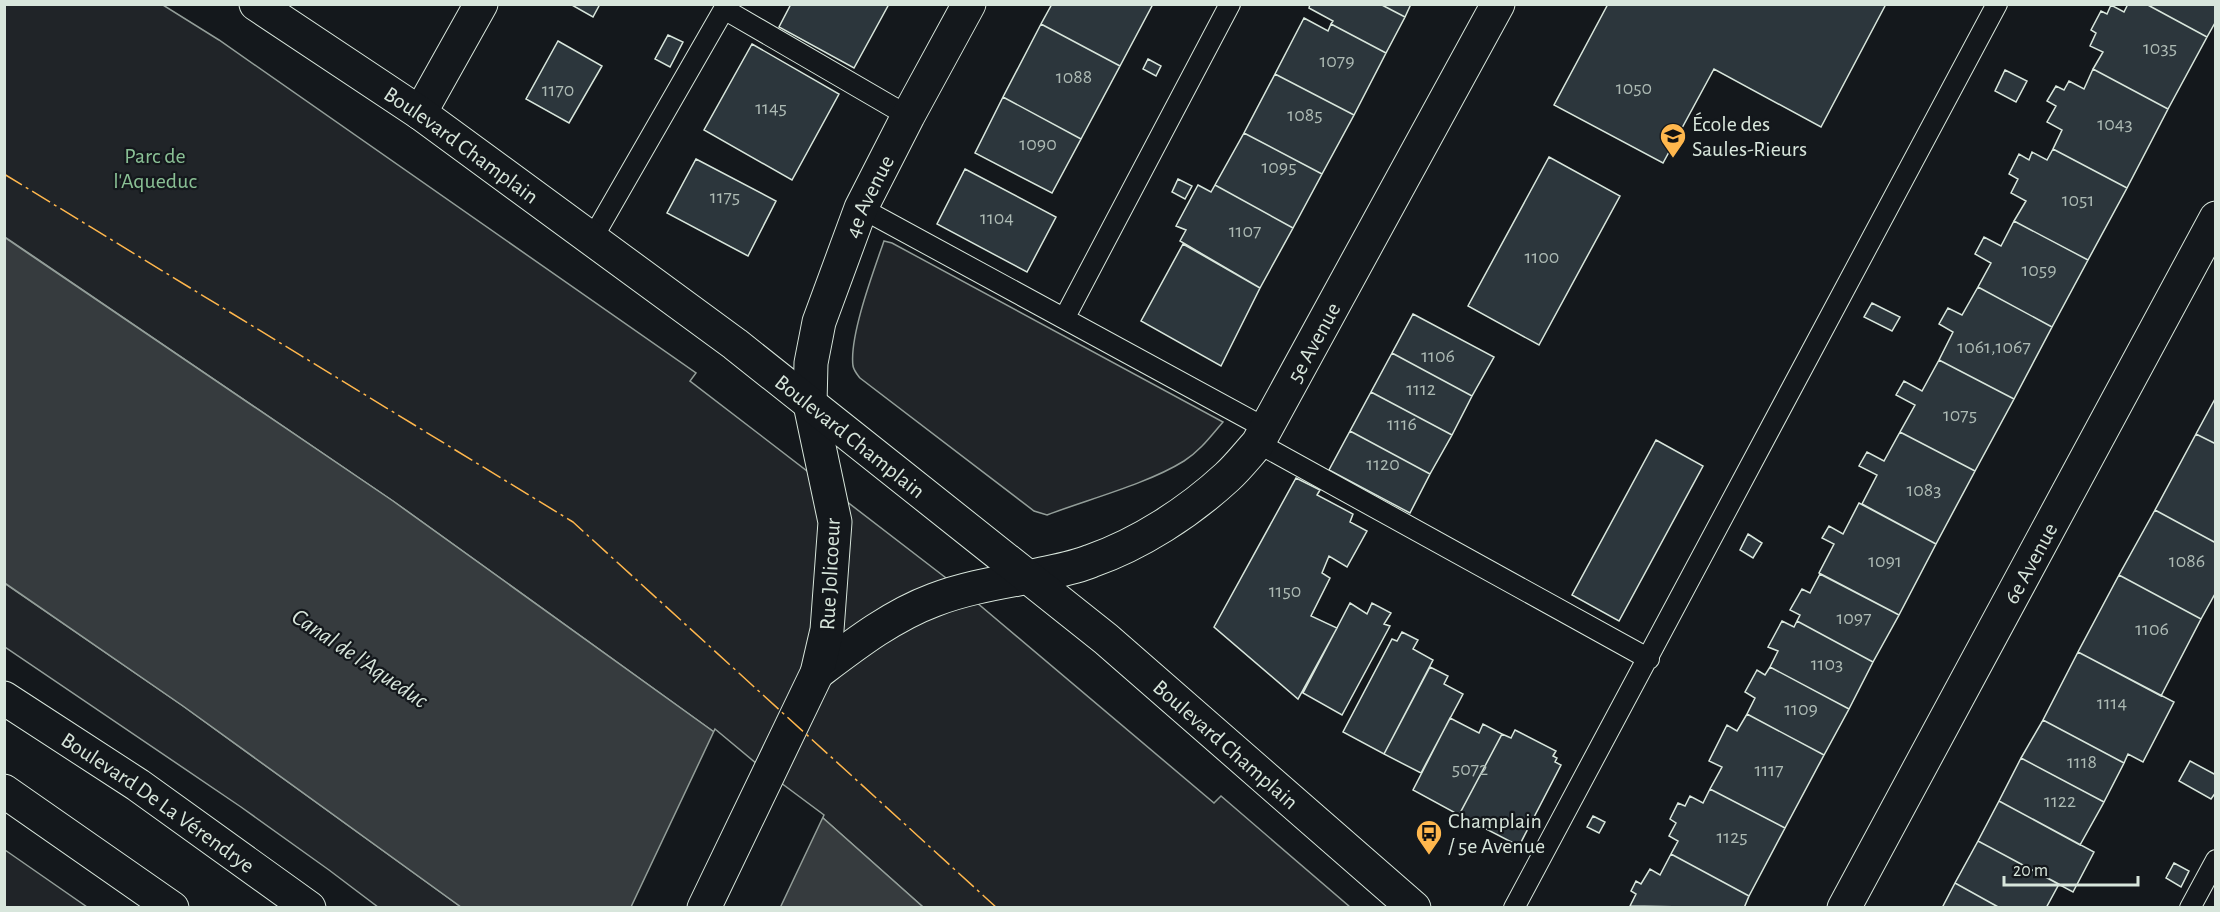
<svg xmlns="http://www.w3.org/2000/svg" width="2220" height="912" viewBox="0 0 2220 912" font-family="'Alegreya Sans',sans-serif">
<rect width="100%" height="100%" fill="#14181c"/>
<path fill="#202428" stroke="#939e99" stroke-width="1.5" d="M4,5H163L219,40L696,373L690,381L963,591L1214,803L1221,796L1350,907H923L823,818L767,776L714,732L393,501L5,237Z
M884,241L892,243L1223,422C1211,436 1200,451 1184,461C1147,484 1089,499 1047,515L1034,511L860,378C857,374 854,371 853,366C849,336 874,270 884,241Z
M4,583L183,706L461,907H378L329,870L241,807L5,647Z
M5,850L87,907H5Z"/>
<path fill="#363b3e" stroke="#939e99" stroke-width="1.5" d="M4,237L393,501L714,732L767,776L823,818L923,907H461L183,706L5,583Z"/>
<path fill="#14181c" stroke="#939e99" stroke-width="1.5" d="M715,729L769,774L824,815L780,908L631,907Z"/>
<path fill="#2c363c" stroke="#d8e6dc" stroke-width="1.5" d="M570,4H600L593,17Z
M791,4H889L854,68L779,27Z
M1052,4H1153L1120,66L1041,24Z
M1310,4H1380L1405,17L1386,53L1331,24L1333,21L1309,8Z
M1380,4H1411L1405,17Z
M1608,4H1886L1821,127L1714,69L1663,163L1554,105Z
M2128,4H2146L2207,37L2168,109L2093,69L2103,52L2090,46L2096,33L2091,30L2101,11L2107,14L2111,5L2124,12Z
M2146,4H2216V21L2207,37Z
M1304,18L1328,31L1331,24L1386,53L1354,115L1275,74Z
M1041,24L1120,66L1081,139L1003,97Z
M668,35L683,42L670,67L655,59Z
M558,41L602,66L569,123L526,99Z
M752,44L839,94L792,180L704,130Z
M1148,59L1161,66L1156,76L1143,69Z
M2093,69L2168,109L2127,188L2053,149L2062,130L2047,122L2056,106L2047,101L2056,86L2064,90L2069,81L2084,89Z
M2005,70L2027,81L2016,102L1995,91Z
M1275,74L1354,115L1322,174L1244,133Z
M1003,97L1081,139L1052,193L975,153Z
M1244,133L1322,174L1293,228L1215,185Z
M2053,149L2127,188L2088,260L2014,221L2026,201L2011,193L2018,179L2009,174L2019,154L2029,160L2032,152L2047,160Z
M1549,157L1620,196L1539,345L1468,306Z
M696,159L776,201L748,256L667,213Z
M965,169L1056,217L1027,272L937,224Z
M1178,179L1192,186L1185,199L1172,192Z
M1198,185L1211,192L1215,185L1293,228L1260,288L1180,241L1186,230L1176,226Z
M2014,221L2088,260L2052,327L1978,287L1991,263L1975,254L1984,237L2001,246Z
M1183,244L1260,288L1221,366L1141,321Z
M1978,287L2052,327L2014,399L1939,360L1953,332L1939,324L1948,308L1962,315Z
M1872,303L1900,317L1892,331L1864,317Z
M1413,314L1494,357L1472,396L1392,353Z
M1392,353L1472,396L1452,435L1371,392Z
M1939,360L2014,399L1975,471L1900,432L1915,405L1896,395L1904,381L1922,391Z
M1371,392L1452,435L1430,474L1350,431Z
M2216,397V444L2196,434Z
M1350,431L1430,474L1410,513L1329,470Z
M1900,432L1975,471L1936,544L1862,504L1877,475L1859,466L1867,452L1884,461Z
M2196,434L2216,444V543L2155,510Z
M1656,440L1703,466L1619,621L1572,595Z
M1296,478L1320,490L1317,495L1353,514L1350,522L1367,531L1347,567L1329,556L1322,573L1330,578L1311,616L1337,628L1298,699L1214,627Z
M1859,503L1936,544L1899,615L1819,573L1834,544L1822,538L1829,526L1843,534Z
M2155,510L2216,543V592L2201,619L2119,575Z
M1748,534L1762,543L1753,558L1740,550Z
M1820,574L1899,615L1873,662L1797,621L1800,615L1790,610L1802,589L1810,593Z
M2119,575L2201,619L2161,696L2078,652Z
M1350,603L1367,614L1372,603L1391,613L1384,624L1390,626L1342,715L1303,693Z
M1782,621L1794,627L1797,621L1873,662L1849,709L1770,667L1778,651L1768,647Z
M1402,632L1418,640L1413,649L1433,660L1384,754L1343,732L1392,639L1397,641Z
M2078,652L2174,702L2143,762L2128,754L2124,763L2043,720Z
M1430,667L1448,676L1444,684L1463,694L1421,773L1384,754Z
M1770,667L1849,709L1824,755L1747,714L1755,698L1745,692L1757,670L1765,675Z
M1747,714L1824,755L1785,828L1710,789L1722,767L1709,761L1727,725L1737,731Z
M1450,718L1479,733L1483,724L1502,734L1459,815L1413,790Z
M2043,720L2124,763L2104,802L2021,758Z
M1515,730L1556,751L1553,756L1557,758L1555,762L1561,765L1519,846L1459,815L1502,734L1511,738Z
M2021,758L2104,802L2080,845L1999,801Z
M2190,761L2216,775V792L2211,799L2179,781Z
M1710,789L1785,828L1749,896L1671,854L1678,841L1669,836L1676,823L1670,819L1678,803L1685,806L1690,796L1703,803Z
M1999,801L2094,852L2073,892L1978,841Z
M1593,816L1605,822L1599,833L1587,827Z
M1978,841L2059,884L2046,908H2000L1955,883Z
M1671,854L1749,896L1744,908L1630,906L1636,894L1631,891L1636,881L1641,884L1650,869L1660,875Z
M2174,863L2189,871L2181,887L2166,878Z
M1955,883L2000,908H1942Z"/>
<g fill="none" stroke-linecap="round" stroke-linejoin="round">
<g stroke="#d8e6dc" stroke-width="22">
<path id="service" d="M724,9L908,116
M861,208L1267,429
M592,239L727,4
M1065,317L1230,4
M1258,443L1649,659
M1514,908L1997,4
M2190,908L2216,860"/>
</g>
<g stroke="#d8e6dc" stroke-width="35">
<g id="minor">
<path d="M420,113L481,4"/>
<path id="s1" d="M810,404L811,363L819,322L861,208L908,116L969,4"/>
<path id="s2" d="M1029,577C1049,572 1072,569 1091,561C1140,544 1189,512 1227,477C1238,467 1248,454 1258,443L1498,4"/>
</g>
</g>
<g stroke="#d8e6dc" stroke-width="35">
<g id="tertiary">
<path d="M817,673C854,645 891,616 934,600C965,588 997,583 1029,577"/>
<path d="M704,908L817,673L827,630L835,522L810,404"/>
<path id="s3" d="M1844,908L2216,218"/>
</g>
</g>
<g stroke="#d8e6dc" stroke-width="35">
<g id="secondary">
<path id="s4" d="M256,4L420,113L735,344L1106,639L1414,908"/>
<path id="s5" d="M4,698L138,785L309,908"/>
<path d="M4,791L172,908"/>
</g>
</g>
<use href="#service" stroke="#14181c" stroke-width="20"/>
<use href="#minor" stroke="#14181c" stroke-width="33"/>
<use href="#tertiary" stroke="#14181c" stroke-width="33"/>
<use href="#secondary" stroke="#14181c" stroke-width="33"/>
<path stroke="#ffb74d" stroke-width="1.5" stroke-dasharray="21 4.5 3 4.5" stroke-linecap="butt" d="M4,174L573,522L997,908"/>
</g>
<defs>
<g id="school-pin" transform="scale(1.35)"><path d="M0 17L-7.5 6A9.5 9.5 0 1 1 7.5 6Z" fill="#ffb74d" stroke="#14181c"/><path d="M0-5L7-2L0 1L-7-2ZM-4 1L0 2.5L4 1V4Q0 6-4 4Z" fill="#111"/></g>
<g id="bus-pin" transform="scale(1.35)"><path d="M0 17L-7.5 6A9.5 9.5 0 1 1 7.5 6Z" fill="#ffb74d" stroke="#14181c"/><path d="M-5-6H5V4H4V6H2V4H-2V6H-4V4H-5ZM-3.5-4V0h7V-4ZM-3.5 1.2v1.5H-2V1.2ZM2 1.2v1.5H3.5V1.2Z" fill="#111"/></g>
</defs>
<g fill-rule="evenodd">
<use href="#school-pin" x="1673" y="136"/>
<use href="#bus-pin" x="1429" y="833"/>
</g>
<g text-anchor="middle" stroke-width="4.5" stroke-linejoin="round" paint-order="stroke">
<g font-size="20" fill="#adbab4">
<text x="2160" y="54">1035</text>
<text x="1337" y="67">1079</text>
<text x="1074" y="83">1088</text>
<text x="1634" y="94">1050</text>
<text x="558" y="96">1170</text>
<text x="771" y="114">1145</text>
<text x="1305" y="121">1085</text>
<text x="2115" y="130">1043</text>
<text x="1038" y="150">1090</text>
<text x="1279" y="173">1095</text>
<text x="725" y="203">1175</text>
<text x="2078" y="206">1051</text>
<text x="997" y="224">1104</text>
<text x="1245" y="237">1107</text>
<text x="1542" y="263">1100</text>
<text x="2039" y="276">1059</text>
<text x="1994" y="353">1061,1067</text>
<text x="1438" y="362">1106</text>
<text x="1421" y="395">1112</text>
<text x="1960" y="421">1075</text>
<text x="1402" y="430">1116</text>
<text x="1383" y="470">1120</text>
<text x="1924" y="496">1083</text>
<text x="1885" y="567">1091</text>
<text x="2187" y="567">1086</text>
<text x="1285" y="597">1150</text>
<text x="1854" y="624">1097</text>
<text x="2152" y="635">1106</text>
<text x="1827" y="670">1103</text>
<text x="2112" y="709">1114</text>
<text x="1801" y="715">1109</text>
<text x="2082" y="768">1118</text>
<text x="1470" y="775">5072</text>
<text x="1769" y="776">1117</text>
<text x="2060" y="807">1122</text>
<text x="1732" y="843">1125</text>
</g>
<g font-size="22" fill="#d8e6dc" stroke="#14181c" text-anchor="start">
<text x="1692" y="131">École des<tspan x="1692" dy="25">Saules-Rieurs</tspan></text>
<text x="1448" y="828">Champlain<tspan x="1448" dy="25">/ 5e Avenue</tspan></text>
</g>
<g font-size="22" fill="#d8e6dc" stroke="#14181c">
<text dy="8" stroke="none"><textPath href="#s4" startOffset="249">Boulevard Champlain</textPath></text>
<text dy="8" stroke="none"><textPath href="#s1" startOffset="218">4e Avenue</textPath></text>
<text dy="8" stroke="none"><textPath href="#s2" startOffset="386">5e Avenue</textPath></text>
<text dy="8" stroke="none"><textPath href="#s4" startOffset="735">Boulevard Champlain</textPath></text>
<text dy="8" stroke="none"><textPath href="#s3" startOffset="392">6e Avenue</textPath></text>
<text transform="translate(829 574) rotate(-87)" y="8">Rue Jolicoeur</text>
<text dy="8" stroke="none"><textPath href="#s4" startOffset="1221">Boulevard Champlain</textPath></text>
<text dy="8" stroke="none"><textPath href="#s5" startOffset="186">Boulevard De La Vérendrye</textPath></text>
</g>
<g font-size="22" fill="#8ac095" stroke="#14181c">
<text x="155" y="163">Parc de<tspan x="155" dy="25">l'Aqueduc</tspan></text>
</g>
<g font-size="24" font-style="italic" fill="#d8e6dc" stroke="#14181c">
<text transform="translate(360 658) rotate(34)" y="8">Canal de l'Aqueduc</text>
</g>
</g>
<rect width="2220" height="912" fill="none" stroke="#d8e6dc" stroke-width="12"/>
<path d="M2004 876v9h134v-9" fill="none" stroke="#d8e6dc" stroke-width="3"/>
<text x="2013" y="876" font-size="18" fill="#d8e6dc" stroke="#14181c" stroke-width="4.5" paint-order="stroke">20 m</text>
</svg>
